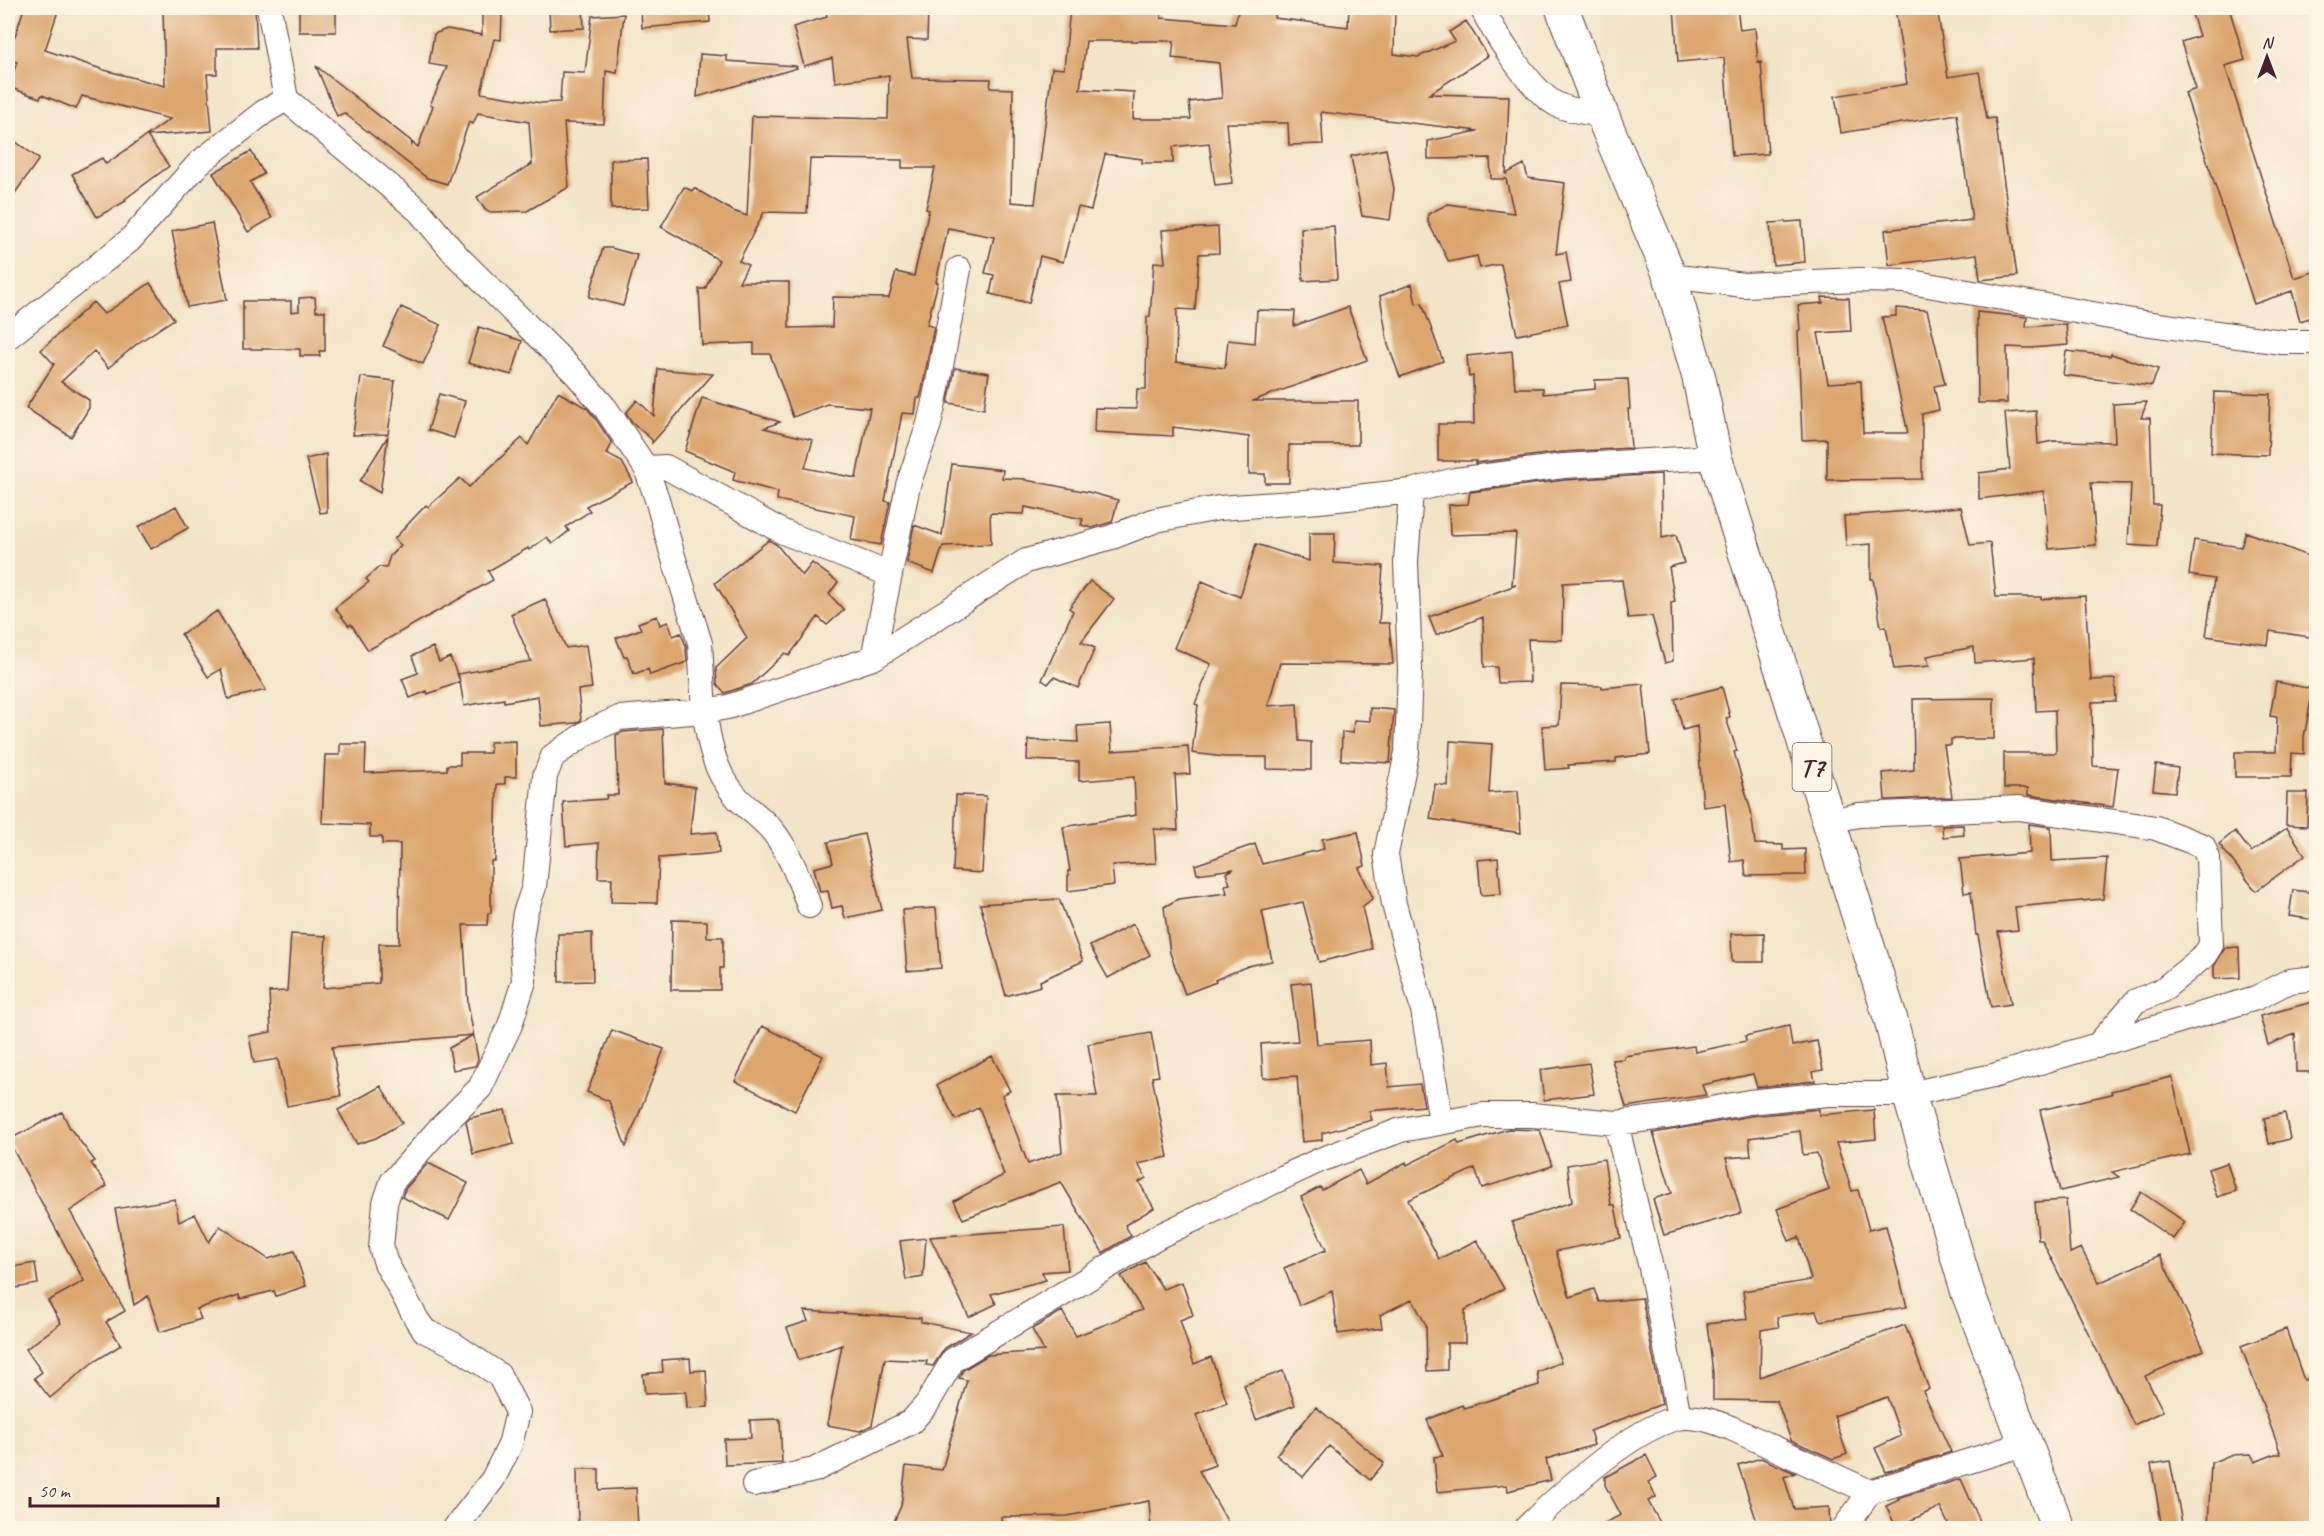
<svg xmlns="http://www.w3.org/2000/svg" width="2324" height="1536" viewBox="0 0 2324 1536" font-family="Caveat,sans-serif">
<rect width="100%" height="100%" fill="#fcf5e5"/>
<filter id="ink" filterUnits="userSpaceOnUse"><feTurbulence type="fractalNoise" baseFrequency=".0167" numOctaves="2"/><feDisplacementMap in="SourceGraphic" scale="12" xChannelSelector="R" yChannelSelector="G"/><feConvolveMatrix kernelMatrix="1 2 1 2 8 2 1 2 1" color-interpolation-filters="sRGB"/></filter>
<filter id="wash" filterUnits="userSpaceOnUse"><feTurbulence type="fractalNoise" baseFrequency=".008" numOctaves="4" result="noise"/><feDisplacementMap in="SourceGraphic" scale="24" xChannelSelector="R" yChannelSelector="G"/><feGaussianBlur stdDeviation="1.35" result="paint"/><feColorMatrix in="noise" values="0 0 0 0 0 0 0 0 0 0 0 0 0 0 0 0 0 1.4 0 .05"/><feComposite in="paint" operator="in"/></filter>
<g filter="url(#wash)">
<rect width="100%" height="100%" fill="#f2e4c7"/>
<g id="blocks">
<path fill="#dca66e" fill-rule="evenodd" d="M24,8H59L45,50L104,70L165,86L163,8H255L257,48H217V74H207L212,131L147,136L169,166L125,199L126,201L97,217L72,174L102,158L106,164L170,119L82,96L76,109L42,95L40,98L8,87L17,62L8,60V34L15,36Z
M299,8H336V32H299Z
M549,8H583L584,28L550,30Z
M641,8H709L710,22L642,28Z
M852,8H928L927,40L907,39L912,78L991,79L990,88L1013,89L1011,202L1035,204L1052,68L1064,69L1070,8H1161V18L1235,24L1239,8H1277L1274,18L1348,27L1349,8H1395L1394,54L1418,57L1455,41L1449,32L1466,21L1488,56L1429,94L1509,96L1506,174L1524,164L1528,178L1565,183L1556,254L1566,252L1571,282L1559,284L1568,325L1517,335L1501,264L1480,268L1477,256L1449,262L1428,222V214L1448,204L1514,213L1506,179H1491L1490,158L1428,159V141L1478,131L1321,112L1323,144L1289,145L1288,123H1226L1232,183L1215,185L1209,143L1173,147V163H1142V159L1105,154L1091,210L1078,207L1063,262L1040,256L1029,303L990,294L994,275L985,273L994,237L948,228L936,282H938L927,325L934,327L922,390L920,398H917L915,414L902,413L885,501L890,502L881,545L851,540L855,516L777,500L778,492L733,480L735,472L685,451L702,398L780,422L764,428L813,440L805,468L856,478L870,408L827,404L793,417L770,354H754V343L702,345L699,289H705L719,260L661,227L684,187L692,191L694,188L733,211L747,216L752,116L888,119L889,75L835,82L832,58L804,66L793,27L827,17L826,11ZM1086,41H1174L1172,58L1219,63L1222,98L1189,102L1191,119H1133L1134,92L1080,89ZM810,159L902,160V168H935L926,209L929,210L914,276L896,272L889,298L833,297L832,327L789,328V282H739L748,265L739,261L764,212L807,213Z
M1674,8H1737L1740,30L1755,28L1758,63L1761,62L1768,154L1732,156L1724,58L1678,62Z
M1895,8H1937L1948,77L1979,72L1987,119L1995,118L2017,276L1980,280L1977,254L1889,265L1885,230L1972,220L1957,114L1841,133L1835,96L1907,84Z
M2190,8H2229L2245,60L2225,66L2294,278L2316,271V316L2300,321L2292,291L2254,304L2185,93L2196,89L2181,42L2199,36Z
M482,14L502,15L501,40L494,39L481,93L541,103L560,102L562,72L585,73L592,16L624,14L617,73L606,71L604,124L564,123L569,187L527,211L491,212L485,210L477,197L532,164L529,122L478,113L473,124L469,122L447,184L427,178L344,113L337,116L316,66L411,141L412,145L413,143L418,147L433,106L430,105L447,67L429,64L434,34L447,29L482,35Z
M700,54L727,56V61L796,66L797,68L697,97Z
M8,136L39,159L8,203Z
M1386,149L1394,189L1390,220L1362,216L1351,156Z
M251,151L264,174L250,182L272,218L248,232L213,173Z
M647,159L649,208L611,209V160Z
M1802,221L1805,262L1773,265L1770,223Z
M212,223L227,300L187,307L172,231Z
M1334,226L1337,279L1303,281L1301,228Z
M1218,227L1219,253L1199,254L1195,310L1177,309L1176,362L1225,368L1228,340L1255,343L1257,310L1295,311L1294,326L1348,307L1367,360L1252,401H1358V445H1289V483H1265V474H1249V437L1173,427V436L1094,432L1095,408L1136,409L1137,389H1146L1147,317H1150L1154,262L1165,263L1162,230Z
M603,248H611L637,255L623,306L589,297Z
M150,283L174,319L138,343L108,368L94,351L61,382L89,400V408L71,437L26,408L54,364L41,350L93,302L104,314Z
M1412,284L1416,304L1422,303L1443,361L1400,377L1388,345L1380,296Z
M315,297L316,311H325V351H319L320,356H300V349H243V301H291V312L299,311V298Z
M1822,297L1849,298L1851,331L1818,333L1828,383L1861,381L1863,433H1908L1882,317L1896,316V308L1927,310L1945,384L1934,386L1939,410L1922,414V479L1827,480V439L1802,440L1798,331L1800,330L1798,305L1823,303Z
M401,307L441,325L423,364L383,346Z
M1977,312L2027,317L2026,327L2066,324L2068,345L2030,348L2007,347V403H1978Z
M479,327L522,341L512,375L468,363Z
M1512,351L1515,388H1543V394L1595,389V380L1628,379L1630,409H1628L1631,448L1562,452L1475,463L1476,461H1438V424H1474L1473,376L1469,377L1467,356Z
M2066,351L2110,356L2111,354L2158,369L2152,386L2063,375Z
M955,368L989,373L984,409L948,403Z
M658,369L713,374L652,443V440L632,422L626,413L637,400L654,416Z
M361,377L395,381L388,434L353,435Z
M558,392L587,408L595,418L612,443L607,454L622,462L633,482L586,506L590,511L566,527L569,531L552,544L547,537L529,550L528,548L488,571L493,580L368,650L351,624L349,626L335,608L369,582L366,579L379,567L386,568L390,556L401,545L394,539L426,505L428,507L460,478L469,487L522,438L528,445Z
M2214,392L2270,394L2268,455L2211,453Z
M439,394L465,401L454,438L428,430Z
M2147,402L2141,418H2150L2153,505H2160L2157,547L2128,545L2131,484L2091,483L2096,545L2049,549L2044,491L1979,499V473L2010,469L2005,413L2036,411L2038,444L2053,441L2115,442L2113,404Z
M388,436L380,493L360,481Z
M326,454L327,512L320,513L306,459Z
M952,464L1003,470L1002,478L1025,479V480L1088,492L1118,500L1112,522L1092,528L1081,525L1083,519L1025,507L1024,514L990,513L991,544L943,546L934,573L907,563L914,525L942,535Z
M1661,474L1662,538L1676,535L1684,563L1669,567L1675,602L1671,603L1673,661L1665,663L1652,616L1628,618L1622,580L1563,583L1562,640L1528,639L1530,682L1498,683L1497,667H1484L1483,617L1436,635L1429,617L1516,585H1512L1516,533L1450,535L1449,505L1468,504L1470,492L1565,480Z
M176,506L188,528L151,549L138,527Z
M1961,507L1970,545L1990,543L1996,597H2041V599L2085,596L2091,680L2115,679L2116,701L2092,702L2093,766L2118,768L2113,807L2028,795V788H2004V753H2056L2055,710L2036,711L2034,658L1975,663L1974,647L1927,656L1929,666L1894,669L1886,627H1881L1873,579H1871V544L1846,546L1844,516Z
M2246,532L2316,559V638L2270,631L2268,645L2206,636L2214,579L2189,575L2194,540L2241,547Z
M1309,533H1335L1334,563L1383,566L1379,623H1389L1393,664L1280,663L1268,706L1297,704L1299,741L1311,742V770L1267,769V757H1225L1192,753L1198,705L1195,704L1211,664L1174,648L1202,581L1240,597L1256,544L1309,561Z
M769,540L777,545L802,576L812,563L838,582L829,594L844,610L827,625L818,617L789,656L785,653L752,684L725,693L717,684L716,668L747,638L715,583Z
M1090,581L1114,599L1081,642L1095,648L1078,688L1054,677L1048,684L1042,680L1073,611L1069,608Z
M545,599L566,648L586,645L592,688L578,690L581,720L576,723L541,726L538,696L504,702V699L464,706L460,682L428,694L427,691L410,698L402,679L418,673L412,656L433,647L439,662L450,657L460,681L458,674L531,661L511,614Z
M217,611L266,690L228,699L221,669L208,677L181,634Z
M657,616L660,625L668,622L673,636L681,633L686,646L687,662L650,675L648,669L634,674L627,656L624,657L616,638L641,629L638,623Z
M2276,682L2313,689L2304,737V754L2292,753L2291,777H2235V752H2276L2277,717L2270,716Z
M1643,684L1650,754L1616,758V762L1568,765L1569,768L1545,770L1542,726L1559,725L1561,685L1602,686V688Z
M1722,687L1730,717L1726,718L1737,751L1734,752L1751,811L1755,844L1783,845V850L1805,849L1806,875L1746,876L1744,860L1731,862L1725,804L1703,807L1697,726L1683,730L1675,699Z
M1994,698V739H1951V745H1944L1952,797L1885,800L1883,773L1914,770L1913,699Z
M1370,708L1394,710L1390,763L1341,760L1342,732L1353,733L1354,720L1370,721Z
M1110,724L1112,751L1188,746L1190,774L1175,775L1178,830L1154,829L1156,863L1112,865L1114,885L1068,891V871H1070L1063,827L1136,815L1134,777L1079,781V762L1027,760L1028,740L1078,742L1077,726Z
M663,729L665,783L695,787L690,834L717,832L719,853L659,858L657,903L611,902L612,878H598L599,843L566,846L563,802L606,799L607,795H618L616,735L623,732Z
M516,741V777H505V784H497L495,861H491V913H488L487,925H463L468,1004L478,1059L475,1066L453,1070L449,1048L473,1035L332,1047L341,1096L287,1106L278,1059L254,1063L249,1036L271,1032L269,992L287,991L291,934L326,936L323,988L379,983V944H399L400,844H382V837H370V825L322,823L325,755H340V744H366L365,773L447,770V765H460V753H490V742Z
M1450,741L1492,744L1489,793L1518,791L1521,833L1430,819L1435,784L1448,786Z
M2156,765L2178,768L2175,792L2153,790Z
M2287,793H2308L2307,826L2286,825Z
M956,795L986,796L982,873L953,871Z
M2029,824L2051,827L2052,861L2107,858L2103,899L2015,907L2018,930L1998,932L2011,1004L1991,1007L1978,935H1976L1971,892L1964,893L1960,859L2030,853Z
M1963,825L1964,835L1943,837L1942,826Z
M2287,828L2305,855L2256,891L2219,844L2235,831L2251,852Z
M1358,832L1365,866L1359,868L1373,898L1362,907L1372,949L1319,962L1303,902L1262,911L1272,961L1248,966L1215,980L1216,982L1185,994L1170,953L1164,907L1178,899L1227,893L1225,885L1230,884L1226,873L1234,869L1197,874L1195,865L1255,844L1262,864L1324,849L1322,839Z
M864,834L882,910L845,918L842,906L832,908L828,891L820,892L814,868L833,863L828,842Z
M1498,858L1501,894L1481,895L1478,860Z
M2293,890L2316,893V920L2289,916Z
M1059,899L1083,961L1040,981L1041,986L1006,996L980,904Z
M936,908L941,968L907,971L902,910Z
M672,920L707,921V937H723V968H720V990H671Z
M1133,924L1150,955L1108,978L1090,946Z
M592,933L593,981L559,982L558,934Z
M1764,933V962H1732L1731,934Z
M2239,947L2240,978L2214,979V966L2225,948Z
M1311,982L1317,1044L1370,1040L1371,1065L1387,1063L1389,1087L1420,1084L1424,1106L1369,1111L1372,1120L1322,1133V1140L1302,1142L1297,1076L1263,1078L1261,1044L1298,1041L1291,984Z
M2316,1001V1072H2296L2295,1034L2268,1045L2260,1016Z
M762,1026L823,1056L795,1111L735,1081Z
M1789,1026L1792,1046L1817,1041L1823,1070L1813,1072L1815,1081L1757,1087L1753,1074L1702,1085L1706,1095L1626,1107L1612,1060L1624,1059V1056L1694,1046L1695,1052L1746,1041L1745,1036Z
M612,1030L664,1049L626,1147L609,1101L587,1092Z
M1151,1033L1159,1076L1152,1077L1168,1157L1138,1164L1146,1178L1139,1182L1154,1208L1125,1225L1131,1236L1103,1253L1061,1182L963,1219L954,1201L1004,1175L979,1107L956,1120L937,1085L992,1056L1010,1091L1002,1095L1028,1164L1062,1152L1057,1096H1097L1088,1044Z
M1589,1063L1594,1094L1544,1100L1540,1070Z
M2172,1077L2190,1154L2112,1172L2119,1177L2060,1191L2040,1110L2112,1094L2111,1091Z
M381,1086L402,1123L376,1138L357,1144L338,1110Z
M1819,1109V1115L1874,1110L1876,1139L1836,1143L1852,1191L1858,1190L1869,1230L1886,1226L1907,1307L1820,1321L1816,1311L1777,1317L1779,1327L1761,1330L1760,1377L1905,1325L1929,1389L1923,1391L1951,1452L1886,1472L1875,1448L1901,1436L1887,1397L1834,1416L1847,1454L1833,1459L1791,1440L1777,1401L1713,1400V1373L1707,1324L1747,1319L1743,1291L1811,1280L1799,1237L1789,1241L1777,1209L1829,1190L1817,1153L1803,1155L1800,1131L1749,1138L1751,1156L1726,1158L1741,1213L1664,1235L1653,1199L1672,1193L1653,1133L1751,1116Z
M505,1110L514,1144L473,1154L466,1122L470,1118Z
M62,1112L70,1128L95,1161L91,1163L107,1186L70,1211L125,1311L106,1322L121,1345L92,1363L50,1398L34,1378L42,1372L26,1349L61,1323L48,1301L84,1281L8,1140Z
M2285,1113L2290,1139L2269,1144L2264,1118Z
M1508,1129L1540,1130L1552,1166L1482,1188L1475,1168L1408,1200L1439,1259L1477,1240L1504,1289L1465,1310V1343H1447V1370L1427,1371L1426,1325L1412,1299L1380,1315L1382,1328L1338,1334L1332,1291L1299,1305L1284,1268L1326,1250L1301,1197L1320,1187L1322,1190L1359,1170L1366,1184L1406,1162L1407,1165L1457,1140L1459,1144Z
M1604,1159L1611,1205H1615L1621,1238L1556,1251L1570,1297L1594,1289L1599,1302L1642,1298L1662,1404L1590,1431L1594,1445L1546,1459L1551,1480L1508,1491L1507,1485L1437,1492L1434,1457L1443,1456L1427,1420L1462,1405L1464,1408L1539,1385L1537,1372L1561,1362L1512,1222L1572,1202L1567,1165Z
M428,1163L468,1183L449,1220L402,1197L405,1189Z
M2227,1163L2236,1191L2217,1197L2208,1169Z
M2141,1192L2185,1222L2173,1239L2130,1209Z
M175,1199L179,1222L195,1214L209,1242L220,1226L268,1259L294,1251L306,1286L276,1296L274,1291L240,1299L239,1295L197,1309L201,1319L160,1332L148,1296L134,1305L115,1209Z
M2066,1200L2070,1253L2081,1248L2099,1283L2160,1255L2204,1350L2145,1376L2163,1411L2134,1425L2042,1240H2038L2035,1202Z
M1064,1227L1068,1270L1042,1272L1046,1280L991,1294L996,1304L969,1317L930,1237Z
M926,1238L923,1277L906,1280L900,1241Z
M1145,1262L1163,1289L1182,1282L1193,1315L1180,1320L1194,1364L1211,1357L1227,1403L1196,1415L1215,1465L1199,1471L1231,1528H1151L1149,1501L1067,1516L1001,1517L1002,1528H891L901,1506L906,1466L942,1470L967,1380L959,1378L963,1370L988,1355L1044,1351L1032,1329L1062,1311L1076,1336L1142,1310L1121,1276Z
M35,1263L38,1284L16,1288L12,1267Z
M804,1311L921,1318V1322L971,1332L945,1348L933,1366L926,1365L927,1361L885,1359L872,1425L860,1431L827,1425L842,1345L799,1360L787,1328L808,1321Z
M2286,1329L2304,1380L2316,1376V1528H2208L2211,1463L2230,1455L2251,1454L2255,1462L2275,1454H2281L2241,1346Z
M690,1358L691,1371L706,1370L708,1407L687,1408L686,1392L645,1394L643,1374L663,1372L662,1360Z
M1283,1371L1295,1405L1256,1420L1244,1385Z
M1316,1407L1384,1463L1370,1480L1329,1446L1303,1477L1276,1455Z
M780,1419L782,1463L725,1465L724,1439L751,1438L750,1420Z
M1646,1455L1657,1477L1648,1482L1656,1497L1648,1501L1663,1528H1594L1621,1515L1605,1485V1477Z
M1761,1458L1795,1473L1784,1477L1794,1509L1829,1507L1830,1528H1759L1738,1465Z
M2170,1461L2183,1528H2162L2151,1464Z
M577,1469H599V1490L636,1488L638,1528H578Z
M1961,1479L1983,1528H1950L1940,1507L1896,1527L1886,1506L1899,1500L1898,1498Z"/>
</g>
</g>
<g filter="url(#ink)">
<use href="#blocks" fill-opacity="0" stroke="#633d42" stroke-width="1.5"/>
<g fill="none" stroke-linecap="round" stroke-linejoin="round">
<g stroke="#633d42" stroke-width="26">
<path id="street" d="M269,8L286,99L419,211L457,256L576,374L606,409L646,468L657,499L673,556L700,643L704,711L619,718L588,732L553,756L545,776L534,887L525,913L521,939L524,981L510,1025L480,1088L439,1129L392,1182L385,1203L381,1248L386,1263L417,1320L425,1331L453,1344L499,1375L518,1412L510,1445L493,1479L455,1528
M1482,8C1494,33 1531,91 1556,104C1569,111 1587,112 1602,115
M1670,276L1744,285L1858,280L1905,281L2144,323L2282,342H2316
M8,337L130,240L199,163L264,112L286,99
M646,468L666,467L783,532L889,574
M1411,491L1406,562L1410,670L1407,752L1386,854L1394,904L1423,1010L1441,1122
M873,658L908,485L929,424L936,393L959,269
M1829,821L1859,815L2019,808L2156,828L2203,846L2208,858L2211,945L2204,956L2161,991L2136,1001L2097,1046
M809,906C800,881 786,842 766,824C749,807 738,803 725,781C712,762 708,733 704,711L728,707L873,658L1026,561L1112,537L1156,520L1219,508L1320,501L1411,491L1455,480L1564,466L1715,457
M1616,1123L1651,1268L1679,1417
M754,1484L814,1470L911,1422L927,1404L953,1360L1157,1237L1320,1160L1401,1130L1483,1115H1532L1616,1123L1673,1116L1749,1102L1828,1094H1909L1993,1076L2256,998L2289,981L2316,978
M1526,1528C1561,1494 1630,1430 1677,1418C1694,1414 1715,1422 1731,1428L1870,1492
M1844,1528L1870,1492L2024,1444"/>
</g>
<g stroke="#633d42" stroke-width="35">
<path id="highway" d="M1562,8L1602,115L1670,276L1699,378L1715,457L1891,1020L1909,1094L1968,1293L2058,1528"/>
</g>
<use href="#street" stroke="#fff" stroke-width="24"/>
<use href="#highway" stroke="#fff" stroke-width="33"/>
</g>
</g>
<g text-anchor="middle" stroke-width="6" stroke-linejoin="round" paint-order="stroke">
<rect fill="#fcf5e5" stroke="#7f5f63" stroke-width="1.5" x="1792.5" y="743" width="39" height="48" rx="4.5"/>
<g font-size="27" font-weight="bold" fill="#4a1f2b">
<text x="1812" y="776">T7</text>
</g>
</g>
<rect width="2324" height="1536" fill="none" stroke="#fcf5e5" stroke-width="30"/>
<g transform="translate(2267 57)" stroke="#fcf5e5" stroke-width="4.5" paint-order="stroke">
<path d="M0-4.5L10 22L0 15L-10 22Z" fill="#4a1f2b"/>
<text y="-9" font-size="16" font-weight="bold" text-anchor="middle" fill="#4a1f2b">N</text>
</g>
<path d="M30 1497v9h188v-9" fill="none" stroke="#4a1f2b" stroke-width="3"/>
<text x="39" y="1497" font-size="18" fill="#4a1f2b" stroke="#fcf5e5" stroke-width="4.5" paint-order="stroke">50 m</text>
</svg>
